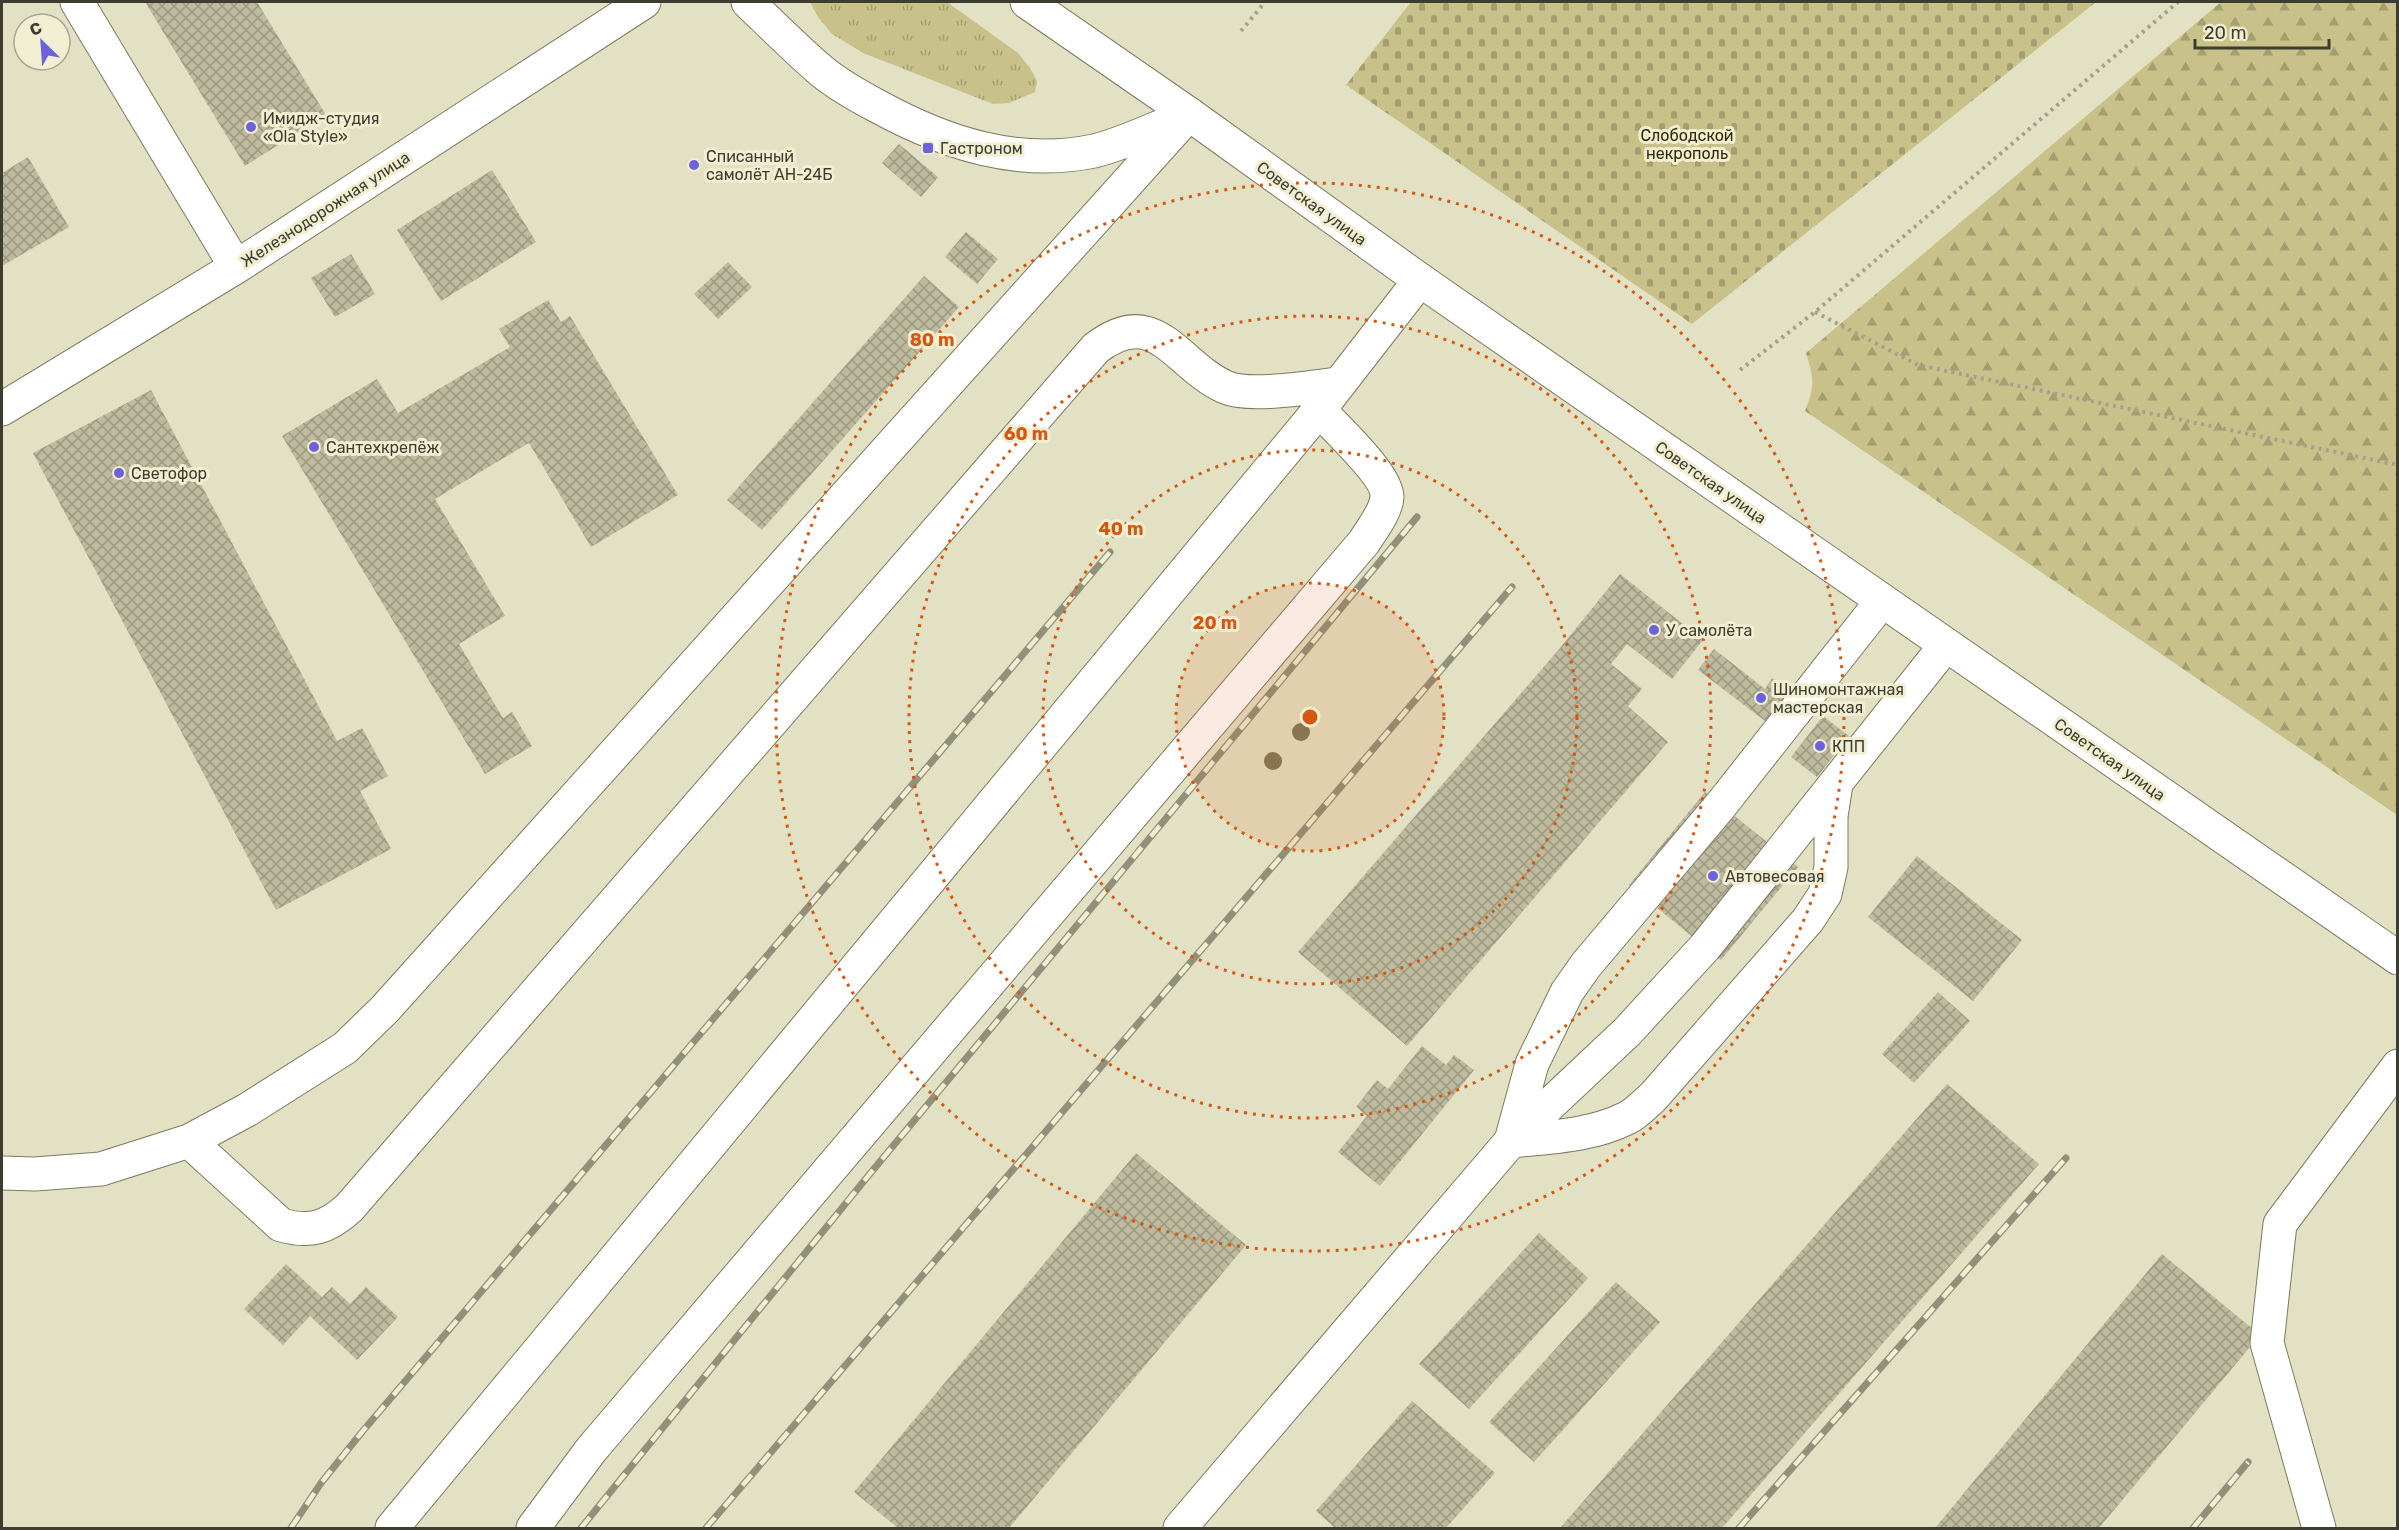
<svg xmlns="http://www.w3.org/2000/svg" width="2399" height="1530" viewBox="0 0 2399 1530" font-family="Rubik,sans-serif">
<defs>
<pattern id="grass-tufts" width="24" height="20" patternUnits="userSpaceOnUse" patternTransform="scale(1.5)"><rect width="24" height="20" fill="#c8c28a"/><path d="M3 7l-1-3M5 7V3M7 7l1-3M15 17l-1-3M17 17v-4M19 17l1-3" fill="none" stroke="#a49f71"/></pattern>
<pattern id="forest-firs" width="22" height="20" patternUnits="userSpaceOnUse" patternTransform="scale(1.5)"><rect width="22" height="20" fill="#c8c28a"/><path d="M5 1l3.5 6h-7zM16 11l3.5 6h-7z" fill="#a49f71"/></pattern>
<pattern id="cemetery-stones" width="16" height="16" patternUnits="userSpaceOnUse" patternTransform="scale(1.5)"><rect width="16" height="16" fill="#c8c28a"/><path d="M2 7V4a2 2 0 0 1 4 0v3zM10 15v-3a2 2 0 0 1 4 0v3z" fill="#a49f71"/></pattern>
<pattern id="building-cross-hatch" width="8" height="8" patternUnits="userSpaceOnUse" patternTransform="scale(1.5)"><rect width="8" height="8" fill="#bdba9e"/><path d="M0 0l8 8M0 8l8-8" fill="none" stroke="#9b9881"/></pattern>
</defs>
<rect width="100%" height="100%" fill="#e3e1c4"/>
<path fill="url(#grass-tufts)" d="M810,2H947L1018,53L1030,68L1037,81L1035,92L1009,103L993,104L863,53L832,34L818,17Z"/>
<path fill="url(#forest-firs)" d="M2221,2H2397V815L1805,411C1815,385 1814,379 1806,353Z"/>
<path fill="url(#cemetery-stones)" d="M1411,2H2096L1692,324L1346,85Z"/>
<path fill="url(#building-cross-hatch)" d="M145,2H257L326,115L245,166Z
M899,144L938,177L921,197L882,163Z
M28,157L69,227L2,266V173Z
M492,170L536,242L441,301L397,230Z
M966,232L998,259L977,284L945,257Z
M351,254L375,294L335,317L311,278Z
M728,262L752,287L718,319L694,294Z
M924,276L959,307L762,530L727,500Z
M548,300L561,322L570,316L678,495L591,547L529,443L435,499L505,616L459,644L503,718L512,712L532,746L485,774L282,436L377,379L398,413L510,347L499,329Z
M151,390L337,741L362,728L388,776L360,791L391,849L276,910L33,453Z
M1620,574L1703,640L1672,679L1627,644L1611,664L1642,689L1628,706L1668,742L1407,1046L1298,952L1560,648Z
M1714,649L1765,689L1772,678L1792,694L1769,724L1698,670Z
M1823,716L1849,736L1817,777L1791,757Z
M1705,792L1798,867L1721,960L1629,885Z
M1917,856L2022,940L1973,1001L1868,917Z
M1938,992L1970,1021L1914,1083L1882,1054Z
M1422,1046L1446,1065L1454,1055L1474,1070L1380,1186L1338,1152L1367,1116L1356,1107L1377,1080L1388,1089Z
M1947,1084L2039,1164L1722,1528H1560Z
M1136,1153L1246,1245L1009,1528H898L854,1492Z
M1539,1233L1588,1278L1469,1409L1419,1364Z
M2162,1254L2260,1335L2099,1528H1935Z
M286,1264L322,1297L332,1287L350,1304L366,1287L398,1317L357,1360L310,1316L283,1345L244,1309Z
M1616,1282L1660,1322L1534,1462L1489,1422Z
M1412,1401L1495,1473L1446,1528H1332L1334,1527L1316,1511Z"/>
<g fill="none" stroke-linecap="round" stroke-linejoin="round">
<g stroke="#7d7a60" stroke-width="35">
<path id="minor" d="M77,2L236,267
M748,2C771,24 794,47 818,68C836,84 858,96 879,107C945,143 1018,167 1094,151C1123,144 1151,130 1179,119
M2,409L236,267L644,2
M189,1141L281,1225C310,1233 327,1228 349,1208L1096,348C1156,302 1176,365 1225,387C1250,398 1311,387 1339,384
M1511,1141L1532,1064L1567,992L1586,965L1721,805L1882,601
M1511,1141L1627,1032L1705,947L1946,645
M2,1173L35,1174L101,1169L189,1141L247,1110L345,1048L385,1009L1189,114
M392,1528L1319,410L1420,280
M533,1528L591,1450L1364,542C1372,529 1386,512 1387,497C1388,476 1334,426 1319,410
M1180,1528L1511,1141C1551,1137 1591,1136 1627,1118C1637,1113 1645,1104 1653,1097L1808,920L1825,894L1831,867V816L1836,784
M2319,1528L2267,1343L2280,1224L2398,1066"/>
</g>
<g stroke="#7d7a60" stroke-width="35">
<path id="major" d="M1027,2L1189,114L1420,280L2398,958"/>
</g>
<path stroke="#a4a28c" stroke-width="4" stroke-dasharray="3 4.5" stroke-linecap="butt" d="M1241,31L1265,2
M1815,312L1918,365L2398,465
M1740,370L1815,312L2178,2"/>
<use href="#minor" stroke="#fff" stroke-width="33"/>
<use href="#major" stroke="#fff" stroke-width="33"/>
<g stroke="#91907b" stroke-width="7">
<path id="rail" d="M291,1528L321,1483L362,1432L1110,552
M581,1528L873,1170L1417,517
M706,1528L1512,587
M1739,1528L2066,1158
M2193,1528L2248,1462"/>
</g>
<use href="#rail" stroke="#f1eed1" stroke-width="4.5" stroke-dasharray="14" stroke-linecap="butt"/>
</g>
<g fill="#7f7c5a">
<circle cx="1301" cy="732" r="9"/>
<circle cx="1273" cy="761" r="9"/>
</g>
<circle cx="1310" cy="717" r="134" fill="#d75610" fill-opacity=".12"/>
<g fill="none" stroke="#d75610" stroke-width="3" stroke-dasharray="3 6">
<circle cx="1310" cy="717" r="134"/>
<circle cx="1310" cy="717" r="267"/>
<circle cx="1310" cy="717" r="401"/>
<circle cx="1310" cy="717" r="534"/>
</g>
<g fill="#6c62db" stroke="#f1eed1" stroke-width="2">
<circle cx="251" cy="127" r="6"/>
<rect x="922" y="142" width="12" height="12" rx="3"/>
<circle cx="694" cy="165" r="6"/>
<circle cx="314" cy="447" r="6"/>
<circle cx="119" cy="473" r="6"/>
<circle cx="1654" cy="630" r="6"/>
<circle cx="1761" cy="698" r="6"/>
<circle cx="1820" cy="746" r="6"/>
<circle cx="1713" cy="876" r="6"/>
</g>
<g text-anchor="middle" stroke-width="6" stroke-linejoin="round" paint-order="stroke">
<g font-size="16" fill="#3d3c31" stroke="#f1eed1" text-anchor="start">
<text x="263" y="124">Имидж-студия<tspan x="263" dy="18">«Ola Style»</tspan></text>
<text x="940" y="154">Гастроном</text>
<text x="706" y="162">Списанный<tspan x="706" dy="18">самолёт АН-24Б</tspan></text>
<text x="326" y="453">Сантехкрепёж</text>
<text x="131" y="479">Светофор</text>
<text x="1666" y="636">У самолёта</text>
<text x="1773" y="695">Шиномонтажная<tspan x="1773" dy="18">мастерская</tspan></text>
<text x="1832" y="752">КПП</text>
<text x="1725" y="882">Автовесовая</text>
</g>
<g font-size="16" fill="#2e2a04" stroke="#f1eed1">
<text x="1687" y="141">Слободской<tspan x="1687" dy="18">некрополь</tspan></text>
</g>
<g font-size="16" fill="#3d3c31" stroke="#f1eed1">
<text transform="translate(1312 203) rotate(36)" y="6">Советская улица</text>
<text transform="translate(325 209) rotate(-33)" y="6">Железнодорожная улица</text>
<text transform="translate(1711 482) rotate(35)" y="6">Советская улица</text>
<text transform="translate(2110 759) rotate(35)" y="6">Советская улица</text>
</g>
</g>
<circle cx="1310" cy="717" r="9" fill="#d75610" stroke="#f1eed1" stroke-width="3"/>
<g font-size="18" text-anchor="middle" font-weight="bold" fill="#d75610" stroke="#f1eed1" stroke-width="6" stroke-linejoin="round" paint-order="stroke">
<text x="932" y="346">80 m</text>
<text x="1026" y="440">60 m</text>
<text x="1121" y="535">40 m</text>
<text x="1215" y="629">20 m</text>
</g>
<rect width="2399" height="1530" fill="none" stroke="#3d3c31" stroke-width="6"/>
<g transform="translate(42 42) rotate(335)"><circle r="28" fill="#f1eed1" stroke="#a9a791" stroke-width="1.5"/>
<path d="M0-4.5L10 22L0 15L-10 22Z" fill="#6c62db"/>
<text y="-9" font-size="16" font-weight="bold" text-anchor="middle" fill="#3d3c31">С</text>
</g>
<path d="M2195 39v9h134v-9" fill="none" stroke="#3d3c31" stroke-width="3"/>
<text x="2204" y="39" font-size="18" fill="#3d3c31" stroke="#f1eed1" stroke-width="4.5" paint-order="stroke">20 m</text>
</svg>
